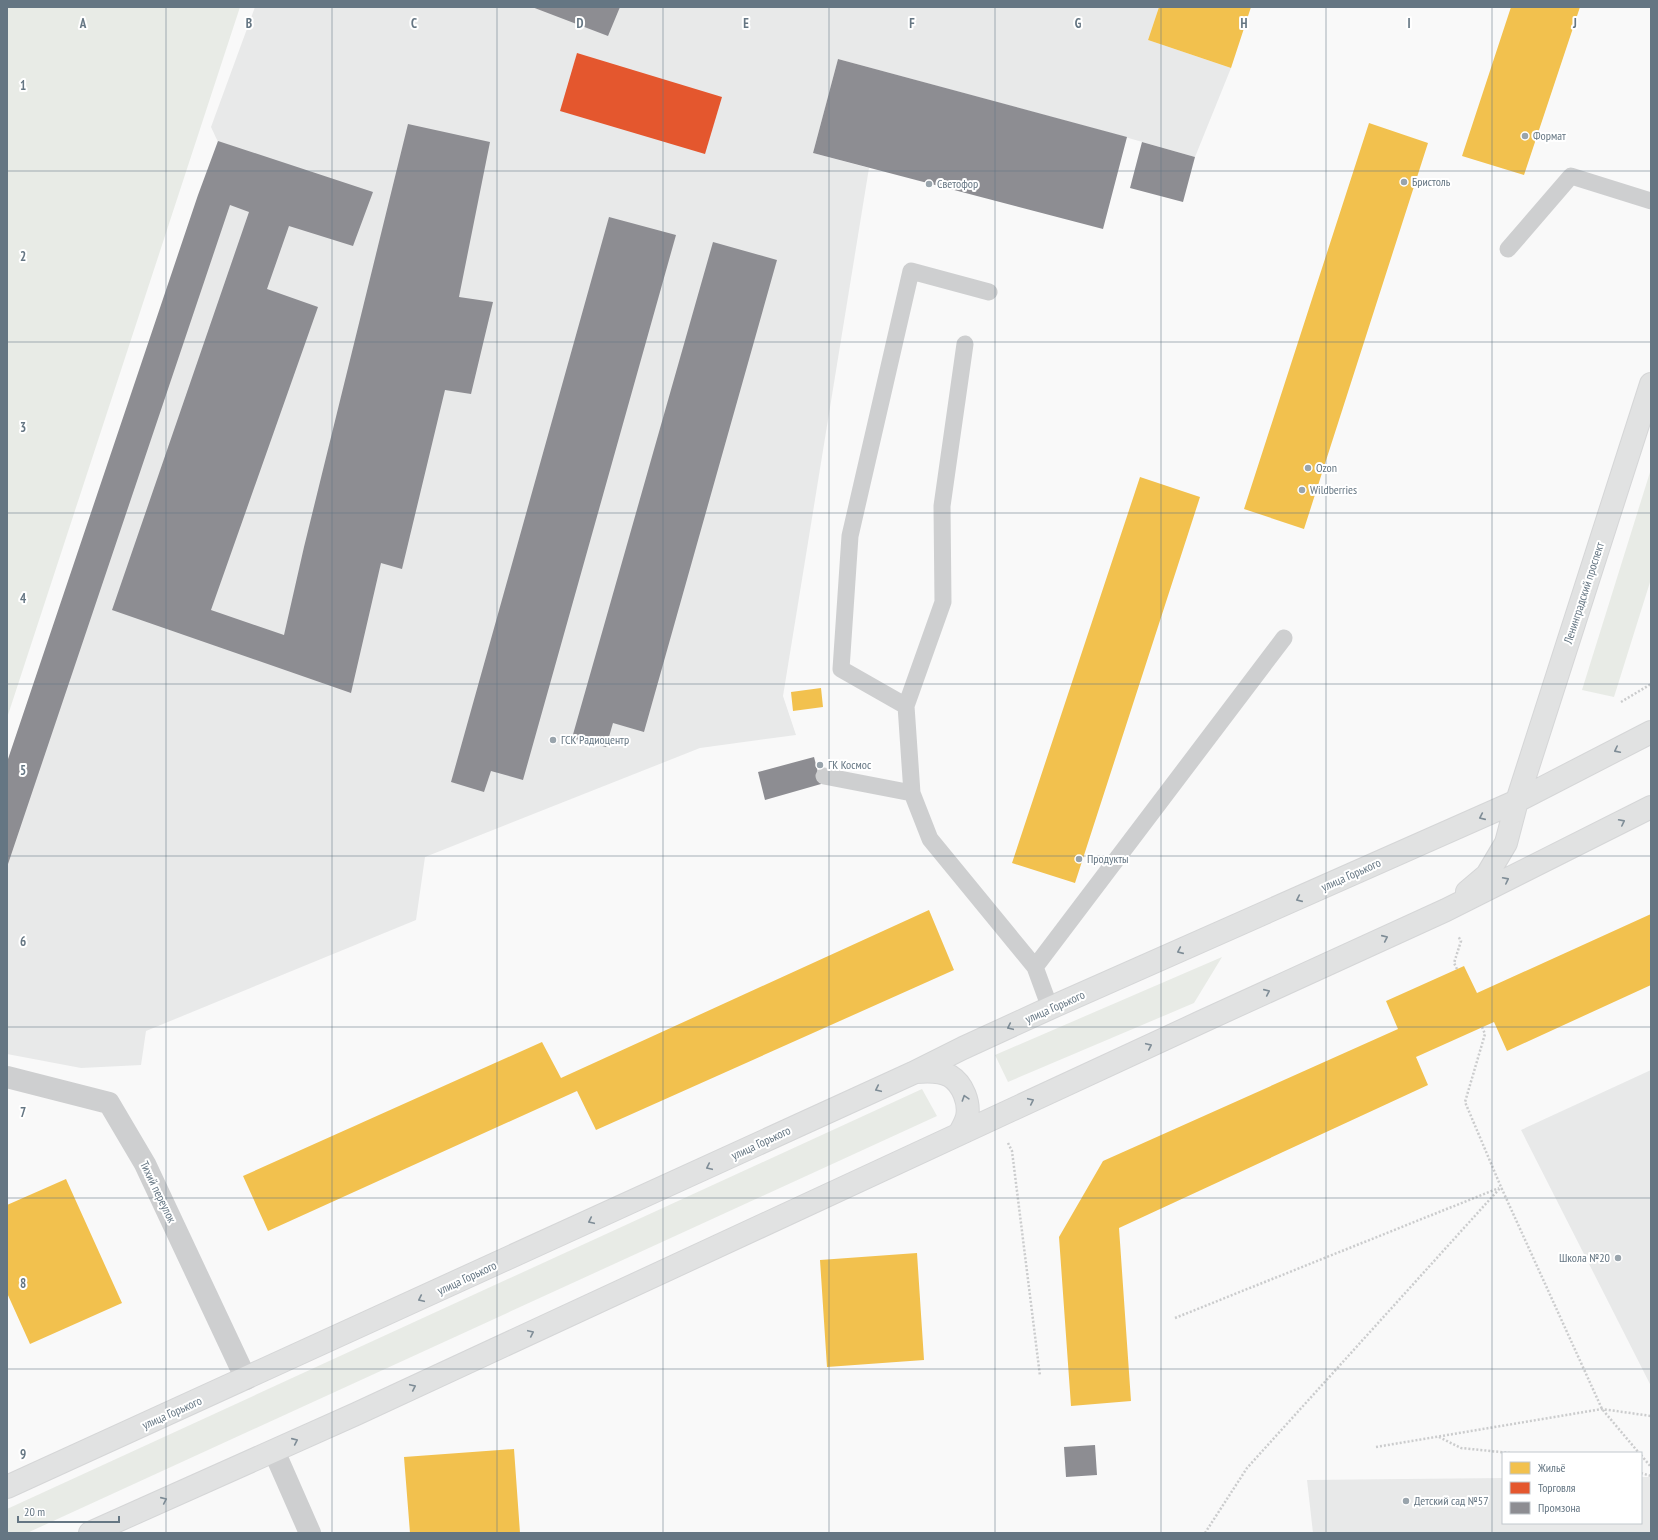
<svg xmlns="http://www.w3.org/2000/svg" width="1658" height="1540" viewBox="0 0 1658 1540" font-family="'PT Sans Narrow',sans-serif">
<rect width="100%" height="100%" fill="#f9f9f9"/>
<path fill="#e8e9e9" d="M255,7H1159L1148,40L1231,68L1195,157L1118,135L838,59L813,153L869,168L783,696L796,735L700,748L425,857L416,920L146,1031L141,1065L81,1068L7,1054V763L218,142L211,127Z
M1651,1070V1386L1521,1130Z
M1641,1477H1651V1533H1313L1307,1480L1503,1478V1523H1641Z"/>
<path fill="#e8ebe6" d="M7,7H240L7,718Z
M1651,469V579L1614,697L1582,690Z
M1222,957L1194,1003L1008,1082L995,1055Z
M922,1089L937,1116L27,1533H7V1509Z"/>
<path fill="#f2c14e" d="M1159,7H1251L1231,68L1148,40Z
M1511,7H1580L1524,175L1462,156Z
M1369,123L1428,143L1304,529L1244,509Z
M1140,477L1200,497L1075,883L1012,863Z
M821,688L823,707L793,711L791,692Z
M929,910L954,970L596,1130L577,1091L268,1231L243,1176L542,1042L561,1078Z
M1651,914V985L1507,1051L1494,1022L1416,1057L1428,1085L1119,1228L1131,1401L1071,1406L1059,1237L1103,1161L1398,1029L1386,1001L1464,966L1477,993Z
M66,1179L122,1303L30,1344L7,1293V1205Z
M917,1253L924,1360L827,1367L820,1260Z
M514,1449L520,1533H410L404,1457Z"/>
<path fill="#e4572e" d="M577,53L722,97L705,154L560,111Z"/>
<path fill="#8d8d92" d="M532,7H620L608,36Z
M838,59L1127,137L1103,229L813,153Z
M408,124L490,142L459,297L493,302L471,394L445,390L402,569L381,563L351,693L112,610L249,212L230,205L7,867V762L198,195L218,141L373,192L353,246L289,226L267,289L318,307L211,610L284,635L304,547Z
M1142,142L1195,157L1183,202L1130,188Z
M609,217L676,235L523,780L491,771L484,792L451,782Z
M713,242L777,260L644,732L613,723L606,747L572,738Z
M814,757L821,784L765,800L758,772Z
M1095,1445L1097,1475L1066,1477L1064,1447Z"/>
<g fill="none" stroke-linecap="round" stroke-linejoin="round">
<g stroke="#d5d6d7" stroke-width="24">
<path id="secondary" d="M1467,892L1487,875L1506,843L1517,801L1651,384
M916,1072C927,1071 941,1071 950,1076C963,1084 970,1103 967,1117C965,1124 962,1129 959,1134
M7,1487L913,1073L963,1048L1050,1008L1517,801L1651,732
M90,1533L356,1414L1201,1022L1446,910L1651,807"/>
</g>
<path stroke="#cbcccd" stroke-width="2.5" stroke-dasharray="2 2" stroke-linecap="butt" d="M1621,702L1651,684
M1457,969L1454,963L1461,941L1458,936
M1482,1027L1485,1034L1465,1102L1501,1187L1602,1409L1639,1453
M1008,1143L1012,1151L1040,1376
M1175,1318L1499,1188
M1439,1437L1461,1448L1510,1453
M1376,1447L1602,1409L1651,1416
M1641,1455L1651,1467
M1641,1473L1651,1476
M1205,1533L1247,1468L1501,1187"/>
<path stroke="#cecfd0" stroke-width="17" d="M1508,249L1571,176L1651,201
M989,292L911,271L850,536L841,669L906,706L912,793L930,839L1035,967L1050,1008
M906,706L943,602L942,506L965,344
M824,776L912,793
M1035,967L1284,638"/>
<path stroke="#cecfd0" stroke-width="22" d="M7,1077L109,1103L145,1164L246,1379
M274,1451L310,1533"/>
<use href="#secondary" stroke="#e1e2e2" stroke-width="22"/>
</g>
<defs><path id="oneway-chevron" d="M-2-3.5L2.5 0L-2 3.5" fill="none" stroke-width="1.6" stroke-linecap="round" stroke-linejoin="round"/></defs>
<g stroke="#7e8c96">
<use href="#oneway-chevron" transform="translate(1617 750) rotate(153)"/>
<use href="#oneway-chevron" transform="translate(1482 817) rotate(156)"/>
<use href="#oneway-chevron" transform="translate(1622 822) rotate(-27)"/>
<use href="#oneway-chevron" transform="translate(1506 880) rotate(-27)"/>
<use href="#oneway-chevron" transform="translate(1299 899) rotate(156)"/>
<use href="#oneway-chevron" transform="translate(1385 938) rotate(-24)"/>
<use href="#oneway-chevron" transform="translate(1180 951) rotate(156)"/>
<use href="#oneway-chevron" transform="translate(1267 992) rotate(-24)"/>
<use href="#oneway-chevron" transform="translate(1010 1027) rotate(155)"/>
<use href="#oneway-chevron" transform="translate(1149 1046) rotate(-25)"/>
<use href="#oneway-chevron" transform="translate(878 1089) rotate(155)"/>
<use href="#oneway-chevron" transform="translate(965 1098) rotate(-108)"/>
<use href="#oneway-chevron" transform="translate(1031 1101) rotate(-25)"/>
<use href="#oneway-chevron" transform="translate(709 1167) rotate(155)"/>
<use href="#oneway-chevron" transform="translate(591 1221) rotate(155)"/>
<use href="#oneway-chevron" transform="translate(421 1299) rotate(155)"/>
<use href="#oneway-chevron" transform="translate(531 1333) rotate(-25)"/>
<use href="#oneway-chevron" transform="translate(413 1387) rotate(-25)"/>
<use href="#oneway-chevron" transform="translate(295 1441) rotate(-24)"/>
<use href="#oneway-chevron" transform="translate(164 1500) rotate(-24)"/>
</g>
<path fill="none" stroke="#657683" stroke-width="1" stroke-opacity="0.55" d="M166,7V1533M332,7V1533M497,7V1533M663,7V1533M829,7V1533M995,7V1533M1161,7V1533M1326,7V1533M1492,7V1533M7,171H1651M7,342H1651M7,513H1651M7,684H1651M7,856H1651M7,1027H1651M7,1198H1651M7,1369H1651"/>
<g fill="#99a4ac" stroke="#fff" stroke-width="1.5">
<circle cx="1525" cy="136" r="4"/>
<circle cx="1404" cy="182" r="4"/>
<circle cx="929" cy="184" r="4"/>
<circle cx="1308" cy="468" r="4"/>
<circle cx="1302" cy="490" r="4"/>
<circle cx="553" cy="740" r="4"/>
<circle cx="820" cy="765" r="4"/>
<circle cx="1079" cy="859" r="4"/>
<circle cx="1618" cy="1258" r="4"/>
<circle cx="1406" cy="1501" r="4"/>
</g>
<g text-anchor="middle" stroke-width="4" stroke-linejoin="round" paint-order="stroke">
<g font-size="12" fill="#657683" stroke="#fff" text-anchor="start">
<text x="1533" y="140">Формат</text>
<text x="1412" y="186">Бристоль</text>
<text x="937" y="188">Светофор</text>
<text x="1316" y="472">Ozon</text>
<text x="1310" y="494">Wildberries</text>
<text x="561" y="744">ГСК Радиоцентр</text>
<text x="828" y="769">ГК Космос</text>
<text x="1087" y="863">Продукты</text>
<text x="1610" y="1262" text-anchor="end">Школа №20</text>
<text x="1414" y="1505">Детский сад №57</text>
</g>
<g font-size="12" fill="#657683" stroke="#fff">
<text transform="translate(1584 593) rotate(-72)" y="4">Ленинградский проспект</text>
<text transform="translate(1351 875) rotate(-24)" y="4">улица Горького</text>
<text transform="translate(1055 1007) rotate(-24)" y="4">улица Горького</text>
<text transform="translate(761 1143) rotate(-25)" y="4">улица Горького</text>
<text transform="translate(158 1192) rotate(64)" y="4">Тихий переулок</text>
<text transform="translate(467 1278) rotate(-25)" y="4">улица Горького</text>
<text transform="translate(172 1413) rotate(-24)" y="4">улица Горького</text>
</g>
</g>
<g font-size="13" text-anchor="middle" font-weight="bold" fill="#657683" stroke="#fff" stroke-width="4" stroke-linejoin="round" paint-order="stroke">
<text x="83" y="28">A</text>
<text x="249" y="28">B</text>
<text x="414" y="28">C</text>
<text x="580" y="28">D</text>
<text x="746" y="28">E</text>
<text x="912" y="28">F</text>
<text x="1078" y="28">G</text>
<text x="1244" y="28">H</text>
<text x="1409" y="28">I</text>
<text x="1575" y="28">J</text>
<text x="23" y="90">1</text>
<text x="23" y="261">2</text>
<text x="23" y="432">3</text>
<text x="23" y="603">4</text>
<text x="23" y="775">5</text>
<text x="23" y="946">6</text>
<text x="23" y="1117">7</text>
<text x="23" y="1288">8</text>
<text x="23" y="1459">9</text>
</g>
<rect width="1658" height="1540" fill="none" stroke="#657683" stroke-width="16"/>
<rect x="1502" y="1452" width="140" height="72" fill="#ffffff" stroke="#c1c8cd"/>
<rect x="1510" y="1462" width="20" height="12" fill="#f2c14e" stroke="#c1c8cd"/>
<text x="1538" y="1472" font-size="12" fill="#657683">Жильё</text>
<rect x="1510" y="1482" width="20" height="12" fill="#e4572e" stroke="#c1c8cd"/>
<text x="1538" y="1492" font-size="12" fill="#657683">Торговля</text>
<rect x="1510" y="1502" width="20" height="12" fill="#8d8d92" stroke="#c1c8cd"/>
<text x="1538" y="1512" font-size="12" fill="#657683">Промзона</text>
<path d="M18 1516v6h101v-6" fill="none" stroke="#657683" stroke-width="2"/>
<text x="24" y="1516" font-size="12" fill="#657683" stroke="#ffffff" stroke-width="3" paint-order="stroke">20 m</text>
</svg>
